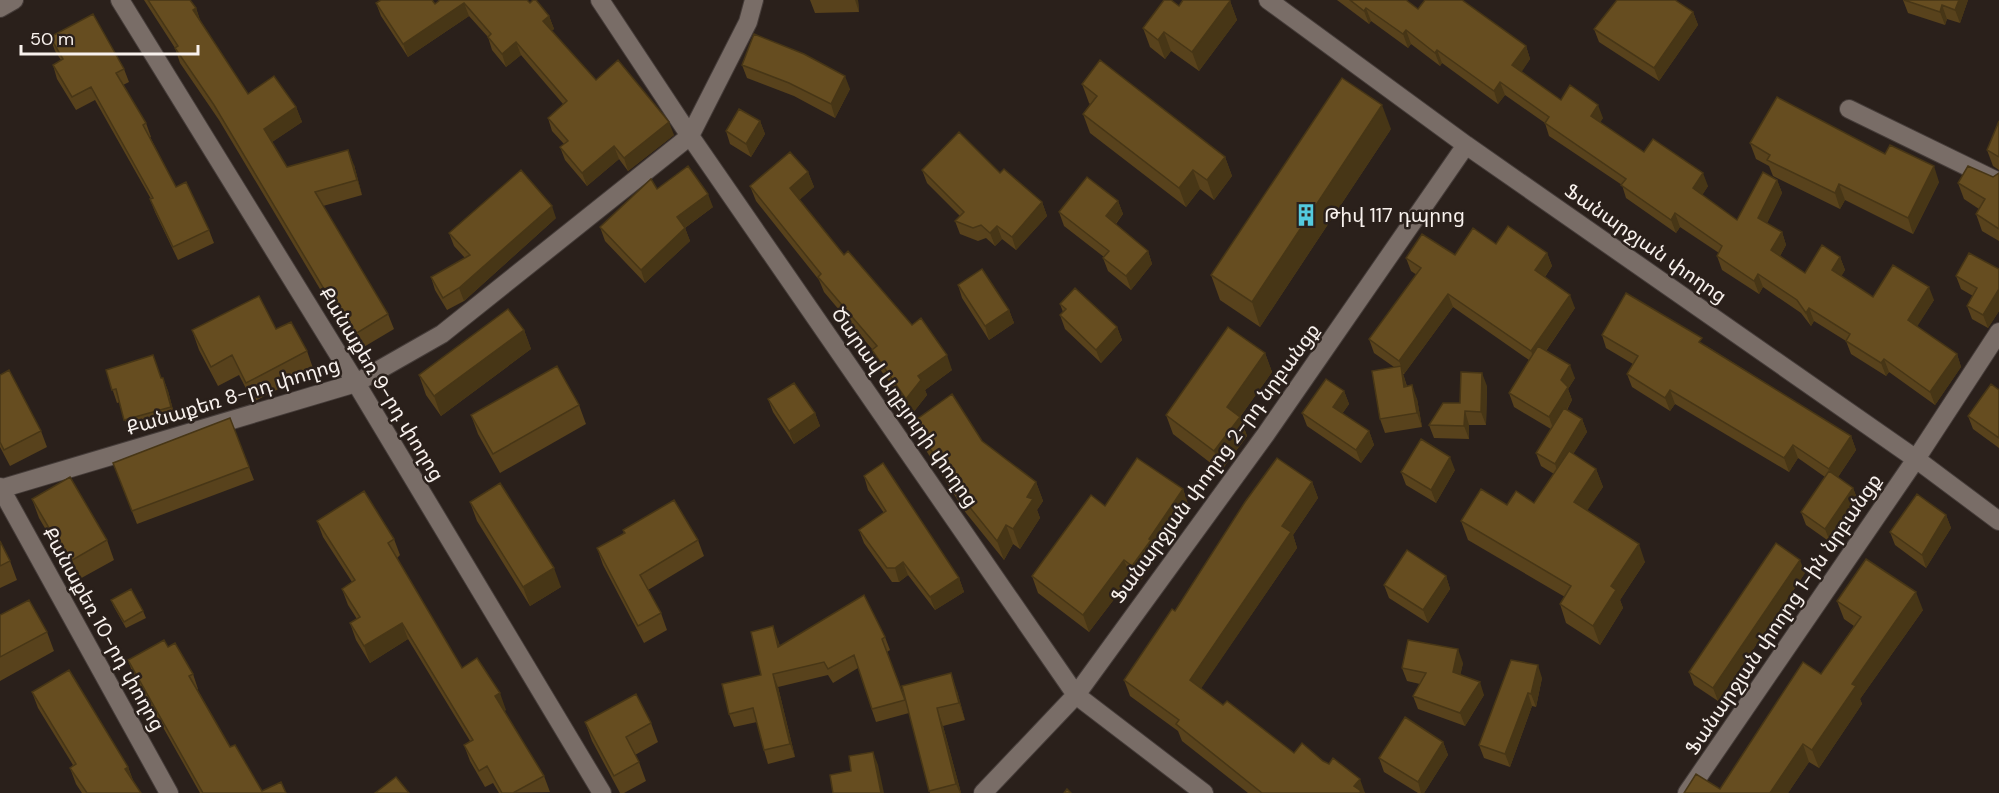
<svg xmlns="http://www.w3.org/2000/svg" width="1999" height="793" viewBox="0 0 1999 793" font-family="'DM Sans','Noto Sans Armenian',sans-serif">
<rect width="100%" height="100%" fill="#2a201b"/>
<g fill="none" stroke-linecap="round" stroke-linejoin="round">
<g stroke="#453c39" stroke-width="20">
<path id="minor" d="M120,0L356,383L602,793
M600,0L690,136L1076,695L1204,793
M1268,0L1466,145L1916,459L1999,521
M0,8L14,0
M1849,109L1999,182
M0,487L169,793
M0,489L356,383L442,334L690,136L748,22L754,0
M983,793L1076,695L1266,434L1466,145
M1687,793L1916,459L1999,332"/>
</g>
<use href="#minor" stroke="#796d67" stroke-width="18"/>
</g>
<path fill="#58421c" d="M144,0H190L196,8L201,23L248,94L296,107L302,122L272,142L287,167L354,165L362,195L323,206L388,314L394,329L357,351L219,120L180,63L175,48Z
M810,0H858L859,12L815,13Z
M1337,0H1406L1418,9L1526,46L1530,59L1521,72L1561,100L1603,118L1600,122L1644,152L1708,186L1702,195L1737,220L1777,180L1782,193L1767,223L1782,232L1786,245L1780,256L1805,273L1840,257L1845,270L1841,276L1873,297L1934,300L1917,326L1957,354L1961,367L1935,405L1889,372L1886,376L1851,354L1846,341L1814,321L1811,326L1801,313L1763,287L1759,294L1722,270L1717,256L1719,253L1680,227L1676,233L1626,198L1622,185L1549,136L1545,123L1505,95L1498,104L1442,63L1440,66L1411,44L1408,48L1371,21L1369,24Z
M1903,0H1968L1960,23L1947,19L1945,25L1908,13Z
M1230,1L1237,20L1199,71L1171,51L1165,59L1150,47L1143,28L1179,6Z
M376,3L435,4L530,3L549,16L554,29L551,31L596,80L674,135L628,171L619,159L587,186L565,160L560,147L564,144L552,131L548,118L563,104L521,55L506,67L492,50L488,37L469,16L408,57L381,16Z
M1693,12L1698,25L1659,81L1599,42L1594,29Z
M50,37L124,69L129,82L123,85L146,123L151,137H150L176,187L209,230L214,243L178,260L155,212L150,199H151L95,100L76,110L57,79L53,65L61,60L55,51Z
M742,65L850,89L835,118L794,96L747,78Z
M1082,84L1225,157L1232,176L1214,200L1200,189L1186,207L1090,133L1083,114L1090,104L1089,103Z
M760,121L765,134L751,157L730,144L726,131Z
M1999,121V170L1993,166L1987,150Z
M1391,129L1260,327L1220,300L1211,275Z
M1750,143L1885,154L1939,182L1913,234L1845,200L1840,209L1773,176L1769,166L1756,159Z
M922,170L1000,173L1042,202L1047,216L1016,250L1002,239L995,246L986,238L978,241L960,234L955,221L960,216L927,183Z
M808,172L814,187L799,200L844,255L952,370L925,390L927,395L912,414L877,365L872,349L824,292L819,280L756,201L750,186Z
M1999,173V241L1982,231L1976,214L1979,209L1964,199L1958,183L1993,177Z
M657,189L713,207L685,228L690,241L645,283L605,241L600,227Z
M1118,201L1123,214L1116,224L1148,251L1152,264L1131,290L1108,271L1103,258L1104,257L1064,226L1059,212Z
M556,218L464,301L447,310L435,290L431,277L465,258L454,246L449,233Z
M1496,244L1547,253L1552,266L1545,277L1575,308L1546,351L1575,378L1568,389L1572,400L1567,410L1582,419L1587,432L1573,454L1596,469L1603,487L1587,510L1645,562L1620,600L1623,608L1600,645L1566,623L1560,604L1565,597L1468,540L1461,521L1507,505L1534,503L1554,474L1541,466L1536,453L1551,429L1514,407L1509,393L1529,360L1453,307L1404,374H1403L1407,386L1417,399L1422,427L1385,433L1380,419L1394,367L1374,353L1369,339L1417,275L1411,271L1406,258L1455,255Z
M1999,269V311L1988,328L1972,319L1967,306L1973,296L1961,289L1956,276Z
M958,285L1009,310L1014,323L989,340L962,298Z
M1060,304L1117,327L1122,340L1101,363L1065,329L1060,315L1063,312Z
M276,329L307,351L314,371L253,402L239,375L218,386L199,350L192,330Z
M524,330L531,349L441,416L426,395L419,375Z
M1602,335L1705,345L1851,436L1856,450L1838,477L1853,488L1858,501L1830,542L1806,525L1801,512L1825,477L1798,458L1789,472L1675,404L1670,411L1632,387L1627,374L1633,364L1606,348Z
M1265,353L1272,372L1240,417L1247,436L1221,471L1173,434L1166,415Z
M106,370L161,378H163L168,391L176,421L129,433L120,402L117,403Z
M0,375L41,431L47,447L10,466L0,447Z
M1487,386L1486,425H1469V439L1434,438L1429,425Z
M1999,390V448L1973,429L1968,416Z
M1344,391L1349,404L1342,414L1369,431L1374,445L1361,463L1307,426L1302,413Z
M768,399L815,413L820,426L794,444L773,412Z
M579,405L586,424L500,473L478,434L471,415Z
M230,418L254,480L137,524L113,463Z
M913,422L982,441L1036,482L1043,501L1037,510L1040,518L1020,549L1013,544L1004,560L966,513L920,441Z
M1455,470L1436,503L1406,485L1401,472Z
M864,476L959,578L964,592L935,610L908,575L899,582H892L864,543L859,530L884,513L868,490Z
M1312,482L1318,498L1293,535L1297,548L1201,688L1223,705L1294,753L1323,761L1365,793H1248L1182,741L1178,731L1130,696L1124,680L1175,611Z
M1183,489L1189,507L1156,555L1157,558L1139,583L1131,577L1089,632L1038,593L1032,576L1105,506Z
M32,499L107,540L114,560L76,581L39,518Z
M470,502L561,587L530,606L477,521Z
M1946,515L1951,528L1926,568L1895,545L1890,532Z
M317,521L394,539L400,555L397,558L462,668L506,710L504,711L544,776L550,792L499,793L493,783L485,787L470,761L464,745L470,741L408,639L370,663L356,640L350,623L357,619L348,605L342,589L352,582L323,537Z
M623,530L698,540L704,556L648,590L661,613L667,630L644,643L603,565L597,548L624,534Z
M0,541L10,561L17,580L0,588Z
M1805,573L1718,701L1694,685L1689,672Z
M1446,576L1450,589L1428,623L1389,598L1384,585Z
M111,600L143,611L146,618L126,628L114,607Z
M1837,601L1923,610L1860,699L1862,704L1819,768L1809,762L1788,793H1684L1720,789L1821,674L1854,626L1844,619Z
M0,615L47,632L54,651L0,681Z
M885,637L890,650L887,652L904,696L957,691L965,720L943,726L961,793H930L909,713L876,722L858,668L833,683L828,675L778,687L795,757L768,764L764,750L757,722L734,727L729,714L761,675L778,640L780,646Z
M168,647L193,674L198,689H197L230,747L262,791L286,793H200L133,674L128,660Z
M1511,660L1542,678L1536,707L1532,706L1510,767L1484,758L1479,745Z
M1463,663L1460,675L1484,695L1465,726L1418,709L1413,696L1420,684L1407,681L1402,668Z
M32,692L128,767L134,783L141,793H82L76,784L70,768L73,765L38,708Z
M585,722L651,723L658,742L635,755L639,762L646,781L624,793H620L592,741Z
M1443,742L1448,755L1424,793H1418L1384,772L1379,758Z"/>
<path fill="#473616" d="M855,0H858L859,12Z
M1959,0H1968L1960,23L1955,10Z
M1230,1L1237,20L1199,71L1192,52Z
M464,3L469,16L408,57L403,44Z
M1942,5L1947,19L1945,25L1940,12Z
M196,8L201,23L193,10Z
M1366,8L1371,21L1369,24L1364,11Z
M1693,12L1698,25L1659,81L1654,68Z
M549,16L554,29L547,34L543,21Z
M1406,30L1411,44L1408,48L1403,34Z
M1164,32L1171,51L1165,59L1158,40Z
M516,42L521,55L506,67L502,54Z
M1526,46L1530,59L1517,79L1512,65Z
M1437,50L1442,63L1440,66L1435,53Z
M845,76L850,89L835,118L831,104Z
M1500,82L1505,95L1498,104L1494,91Z
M1382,105L1391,129L1260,327L1252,302Z
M1598,105L1603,118L1596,129L1591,116Z
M296,107L302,122L269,144L264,129Z
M760,121L765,134L751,157L746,144Z
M669,122L674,135L628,171L624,158Z
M614,146L619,159L587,186L582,173Z
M348,150L354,165L362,195L357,180Z
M1225,157L1232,176L1214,200L1207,180Z
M1934,166L1939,182L1913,234L1908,218Z
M1193,170L1200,189L1186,207L1179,188Z
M808,172L814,187L796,203L790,188Z
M1703,173L1708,186L1698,202L1693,188Z
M1777,180L1782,193L1763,231L1758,218Z
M1839,184L1845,200L1840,209L1835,193Z
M708,194L713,207L682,230L677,217Z
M1118,201L1123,214L1111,229L1106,216Z
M1042,202L1047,216L1016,250L1012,237Z
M552,206L556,218L464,301L459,288Z
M1675,213L1680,227L1676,233L1671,220Z
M997,226L1002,239L995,246L990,233Z
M685,228L690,241L645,283L641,270Z
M1782,232L1786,245L1776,263L1771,250Z
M1148,251L1152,264L1131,290L1126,276Z
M1547,253L1552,266L1540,284L1535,270Z
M1840,257L1845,270L1837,284L1832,270Z
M1758,274L1763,287L1759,294L1754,281Z
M1929,287L1934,300L1913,333L1908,320Z
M1999,289V311L1988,328L1983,315Z
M1448,294L1453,307L1404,374L1399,361Z
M1570,295L1575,308L1536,365L1531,351Z
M1809,308L1814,321L1811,326L1806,313Z
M1009,310L1014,323L989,340L985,326Z
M1117,327L1122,340L1101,363L1096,350Z
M524,330L531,349L441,416L434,396Z
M1265,353L1272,372L1240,417L1247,436L1221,471L1214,451L1227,407Z
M1957,354L1961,367L1935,405L1930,392Z
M947,355L952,370L925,390L927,395L912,414L906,399L918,376Z
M1884,359L1889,372L1886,376L1881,363Z
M1570,365L1575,378L1568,389L1572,400L1554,431L1549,417L1561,380Z
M1401,366L1405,380L1409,400L1404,387Z
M1482,373L1487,386L1486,425L1481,412Z
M163,378L168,391L176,421L171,407Z
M1412,385L1417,399L1422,427L1417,413Z
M1670,390L1675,404L1670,411L1665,398Z
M1344,391L1349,404L1337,421L1333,407Z
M1465,411L1469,425V439L1464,426Z
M815,413L820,426L794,444L789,431Z
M1582,419L1587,432L1559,477L1555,464Z
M1369,431L1374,445L1361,463L1356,450Z
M1851,436L1856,450L1834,483L1829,469Z
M1793,445L1798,458L1789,472L1784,458Z
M1450,457L1455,470L1436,503L1431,490Z
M1596,469L1603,487L1581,520L1574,502Z
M1036,482L1043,501L1037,510L1040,518L1020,549L1013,529L1027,497Z
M1312,482L1318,498L1293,535L1297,548L1196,696L1190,680L1282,526Z
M1853,488L1858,501L1830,542L1825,529Z
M1183,489L1189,507L1156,555L1157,558L1139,583L1132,566L1149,539Z
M1946,515L1951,528L1926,568L1922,555Z
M1006,525L1013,544L1004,560L997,541Z
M1639,544L1645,562L1620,600L1623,608L1600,645L1593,626L1611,586Z
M1124,560L1131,577L1089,632L1083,615Z
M1800,560L1805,573L1718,701L1713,688Z
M903,562L908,575L899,582L895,568Z
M554,568L561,587L530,606L523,587Z
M1446,576L1450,589L1428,623L1423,610Z
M959,578L964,592L935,610L930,597Z
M1916,592L1923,610L1860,699L1862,704L1819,768L1812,750L1852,684Z
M402,623L408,639L370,663L364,646Z
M773,626L778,640L783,661L778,647Z
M1458,649L1463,663L1458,686L1453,672Z
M1538,665L1542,678L1536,707L1531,694Z
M951,673L957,691L965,720L959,703Z
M773,674L778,687L795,757L790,744Z
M1480,682L1484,695L1465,726L1460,713Z
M500,693L506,710L501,713L495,696Z
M1528,693L1532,706L1510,767L1505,754Z
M937,708L943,726L961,793H960L956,784Z
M1443,742L1448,755L1424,793H1421L1418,782Z
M1803,744L1809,762L1788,793H1770Z
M873,752L878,765L884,793H881Z
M128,767L134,783L125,769Z
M1360,779L1365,793H1356L1354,786Z"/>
<path fill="#664d20" stroke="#473616" stroke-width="1.5" d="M148,0H190L196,8L193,10L248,94L274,76L296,107L264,129L287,167L348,150L357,180L315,192L388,314L352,336L214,105L175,48L178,46Z
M381,0H432L435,4L440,0H527L530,3L533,0H536L549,16L543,21L596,80L618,60L669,122L624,158L614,146L582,173L560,147L568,141L548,118L567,101L516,42L502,54L488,37L491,34L464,3L403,44L376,3Z
M1164,0H1171L1179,6L1183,0H1229L1230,1L1192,52L1164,32L1158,40L1143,28Z
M1350,0H1406L1418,9L1425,0H1462L1526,46L1512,65L1561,100L1570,85L1598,105L1591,116L1644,152L1653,139L1703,173L1693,188L1737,220L1763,172L1777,180L1758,218L1782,232L1771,250L1805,273L1822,245L1840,257L1832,270L1873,297L1893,265L1929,287L1908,320L1957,354L1930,392L1884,359L1881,363L1846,341L1850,334L1809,308L1806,313L1797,300L1758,274L1754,281L1717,256L1722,246L1675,213L1671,220L1621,185L1626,179L1545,123L1549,117L1500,82L1494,91L1437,50L1435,53L1406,30L1403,34L1366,8L1364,11Z
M1617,0H1675L1693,12L1654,68L1594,29Z
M1904,0H1959L1955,10L1942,5L1940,12Z
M93,14L124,69L116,73L146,123L143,125L176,187L186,182L209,230L173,247L150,199L153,198L91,87L72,97L53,65L63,59L50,37Z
M754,34L804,54L845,76L831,104L789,83L742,65Z
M1100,60L1225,157L1207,180L1193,170L1179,188L1083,114L1097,96L1082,84Z
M1342,78L1382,105L1252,302L1211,275Z
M1777,97L1885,154L1890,145L1934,166L1908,218L1839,184L1835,193L1767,160L1770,155L1750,143Z
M739,109L760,121L746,144L726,131Z
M1999,121V157L1987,150Z
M959,132L1000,173L1004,169L1042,202L1012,237L997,226L990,233L981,225L973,228L955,221L964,212L922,170Z
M790,152L808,172L790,188L844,255L848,251L912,325L921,318L947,355L918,376L921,380L906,399L872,350L877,346L818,277L821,274L750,186Z
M688,166L708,194L677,217L685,228L641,270L600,227L651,179L657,189Z
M1968,166L1993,177L1999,173V229L1976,214L1985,199L1958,183Z
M521,170L552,206L459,288L443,298L431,277L470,255L449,233Z
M1087,177L1118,201L1106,216L1148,251L1126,276L1103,258L1109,251L1059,212Z
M1508,226L1547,253L1535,270L1570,295L1531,351L1448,294L1399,361L1369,339L1421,268L1406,258L1422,234L1455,255L1473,228L1496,244Z
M1969,253L1999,269V289L1983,315L1967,306L1977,288L1956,276Z
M982,269L1009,310L985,326L958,285Z
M1075,288L1117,327L1096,350L1060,315L1066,309L1060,304Z
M1626,293L1702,338L1699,342L1851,436L1829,469L1793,445L1784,458L1670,390L1665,398L1627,374L1638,356L1602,335Z
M259,296L276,329L291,322L307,351L246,383L232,355L211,367L192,330Z
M508,309L524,330L434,396L419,375Z
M1228,327L1265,353L1227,407L1240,417L1214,451L1166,415Z
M1538,346L1570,365L1561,380L1568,387L1549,417L1509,393Z
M153,355L161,378H163L171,407L124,420L116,389L112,390L106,370Z
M557,366L579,405L493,454L471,415Z
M1401,366L1404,387L1412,385L1417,413L1380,419L1372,371Z
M9,370L41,431L4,450L0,442V375Z
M1461,372L1482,373L1481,412L1465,411L1464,426L1429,425L1443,403H1460Z
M1326,379L1344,391L1333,407L1369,431L1356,450L1302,413Z
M794,383L815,413L789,431L768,399Z
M1991,384L1999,390V438L1968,416Z
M952,394L982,441L1036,482L1027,497L1033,499L1013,529L1006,525L997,541L959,494L913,422Z
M1564,408L1582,419L1555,464L1536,453Z
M230,418L249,467L132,511L113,463Z
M1421,439L1450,457L1431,490L1401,472Z
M1569,451L1596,469L1574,502L1639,544L1611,586L1616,590L1593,626L1560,604L1571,586L1461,521L1481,489L1507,505L1516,491L1534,503Z
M1137,458L1183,489L1149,539L1151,540L1132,566L1124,560L1083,615L1032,576L1091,495L1105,506Z
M1277,458L1312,482L1282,526L1291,532L1190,680L1223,705L1227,701L1294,753L1302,743L1323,761L1329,764L1333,758L1360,779L1354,786L1361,791L1359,793H1262L1176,724L1179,720L1124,680L1172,609L1175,611L1245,502Z
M883,463L959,578L930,597L903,562L895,568H887L859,530L886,511L864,476Z
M1829,471L1853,488L1825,529L1801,512Z
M70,477L107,540L69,562L32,499Z
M500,483L554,568L523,587L470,502Z
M364,491L394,539L388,543L462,668L477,658L500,693L495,696L544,776L513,793H502L487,766L479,771L464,745L473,740L402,623L364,646L350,623L360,617L342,589L355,580L317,521Z
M1917,494L1946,515L1922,555L1890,532Z
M674,500L698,540L640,575L661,613L638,626L597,548L625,533L623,530Z
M0,541L10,561L0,566Z
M1776,543L1800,560L1713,688L1689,672Z
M1407,550L1446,576L1423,610L1384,585Z
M1866,559L1916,592L1852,684L1856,686L1812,750L1803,744L1770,793H1684L1696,774L1720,789L1803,662L1821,674L1861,617L1837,601Z
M131,589L143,611L124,622L111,600Z
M864,595L885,637L882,639L905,700L872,709L854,655L828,669L824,662L773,674L790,744L764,750L753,708L729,714L722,684L761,675L751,632L773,626L778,647Z
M29,600L47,632L0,657V615Z
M164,640L168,647L175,643L193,674L189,676L230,747L235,745L262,791L281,782L286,793H203L128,660Z
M1408,640L1458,649L1453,672L1480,682L1460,713L1413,696L1426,673L1402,668Z
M1511,660L1538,665L1531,694L1528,693L1505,754L1479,745Z
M69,670L128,767L125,769L141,793H87L70,768L76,764L32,692Z
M951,673L959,703L937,708L956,784L929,791L902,686Z
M636,694L651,723L626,737L639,762L614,776L585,722Z
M1405,717L1443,742L1418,782L1379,758Z
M873,752L881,793H833L830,775L851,771L849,756Z
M396,777L409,793H375Z
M1067,789L1071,793H1064Z"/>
<defs>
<g id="building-bare" transform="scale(1.8)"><path d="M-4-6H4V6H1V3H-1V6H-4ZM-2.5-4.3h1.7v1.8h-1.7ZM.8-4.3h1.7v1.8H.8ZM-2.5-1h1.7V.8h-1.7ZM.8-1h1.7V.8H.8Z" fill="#54cade" stroke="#2a201b" stroke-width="2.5" paint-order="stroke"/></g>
</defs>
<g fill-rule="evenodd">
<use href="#building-bare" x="1306" y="215"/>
</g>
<g text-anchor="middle" stroke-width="5" stroke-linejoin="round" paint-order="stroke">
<g font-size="20" fill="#f8f1ed" stroke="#2a201b" text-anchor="start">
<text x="1324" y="222">Թիվ 117 դպրոց</text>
</g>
<g font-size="20" fill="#f8f1ed" stroke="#2a201b">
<text transform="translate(1646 243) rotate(35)" y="7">Ֆանարջյան փողոց</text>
<text transform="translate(382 384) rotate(59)" y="7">Քանաքեռ 9-րդ փողոց</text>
<text transform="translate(233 396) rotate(-17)" y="7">Քանաքեռ 8-րդ փողոց</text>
<text transform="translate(905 407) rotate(55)" y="7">Ծարավ Աղբյուրի փողոց</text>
<text transform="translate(1215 463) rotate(-54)" y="7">Ֆանարջյան փողոց 2-րդ նրբանցք</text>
<text transform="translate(1783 614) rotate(-56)" y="7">Ֆանարջյան փողոց 1-ին նրբանցք</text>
<text transform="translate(104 629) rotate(61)" y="7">Քանաքեռ 10-րդ փողոց</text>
</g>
</g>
<path d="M21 45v9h177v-9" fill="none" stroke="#f8f1ed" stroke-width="3"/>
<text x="30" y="45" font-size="18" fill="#f8f1ed" stroke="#2a201b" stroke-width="4.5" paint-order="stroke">50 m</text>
</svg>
